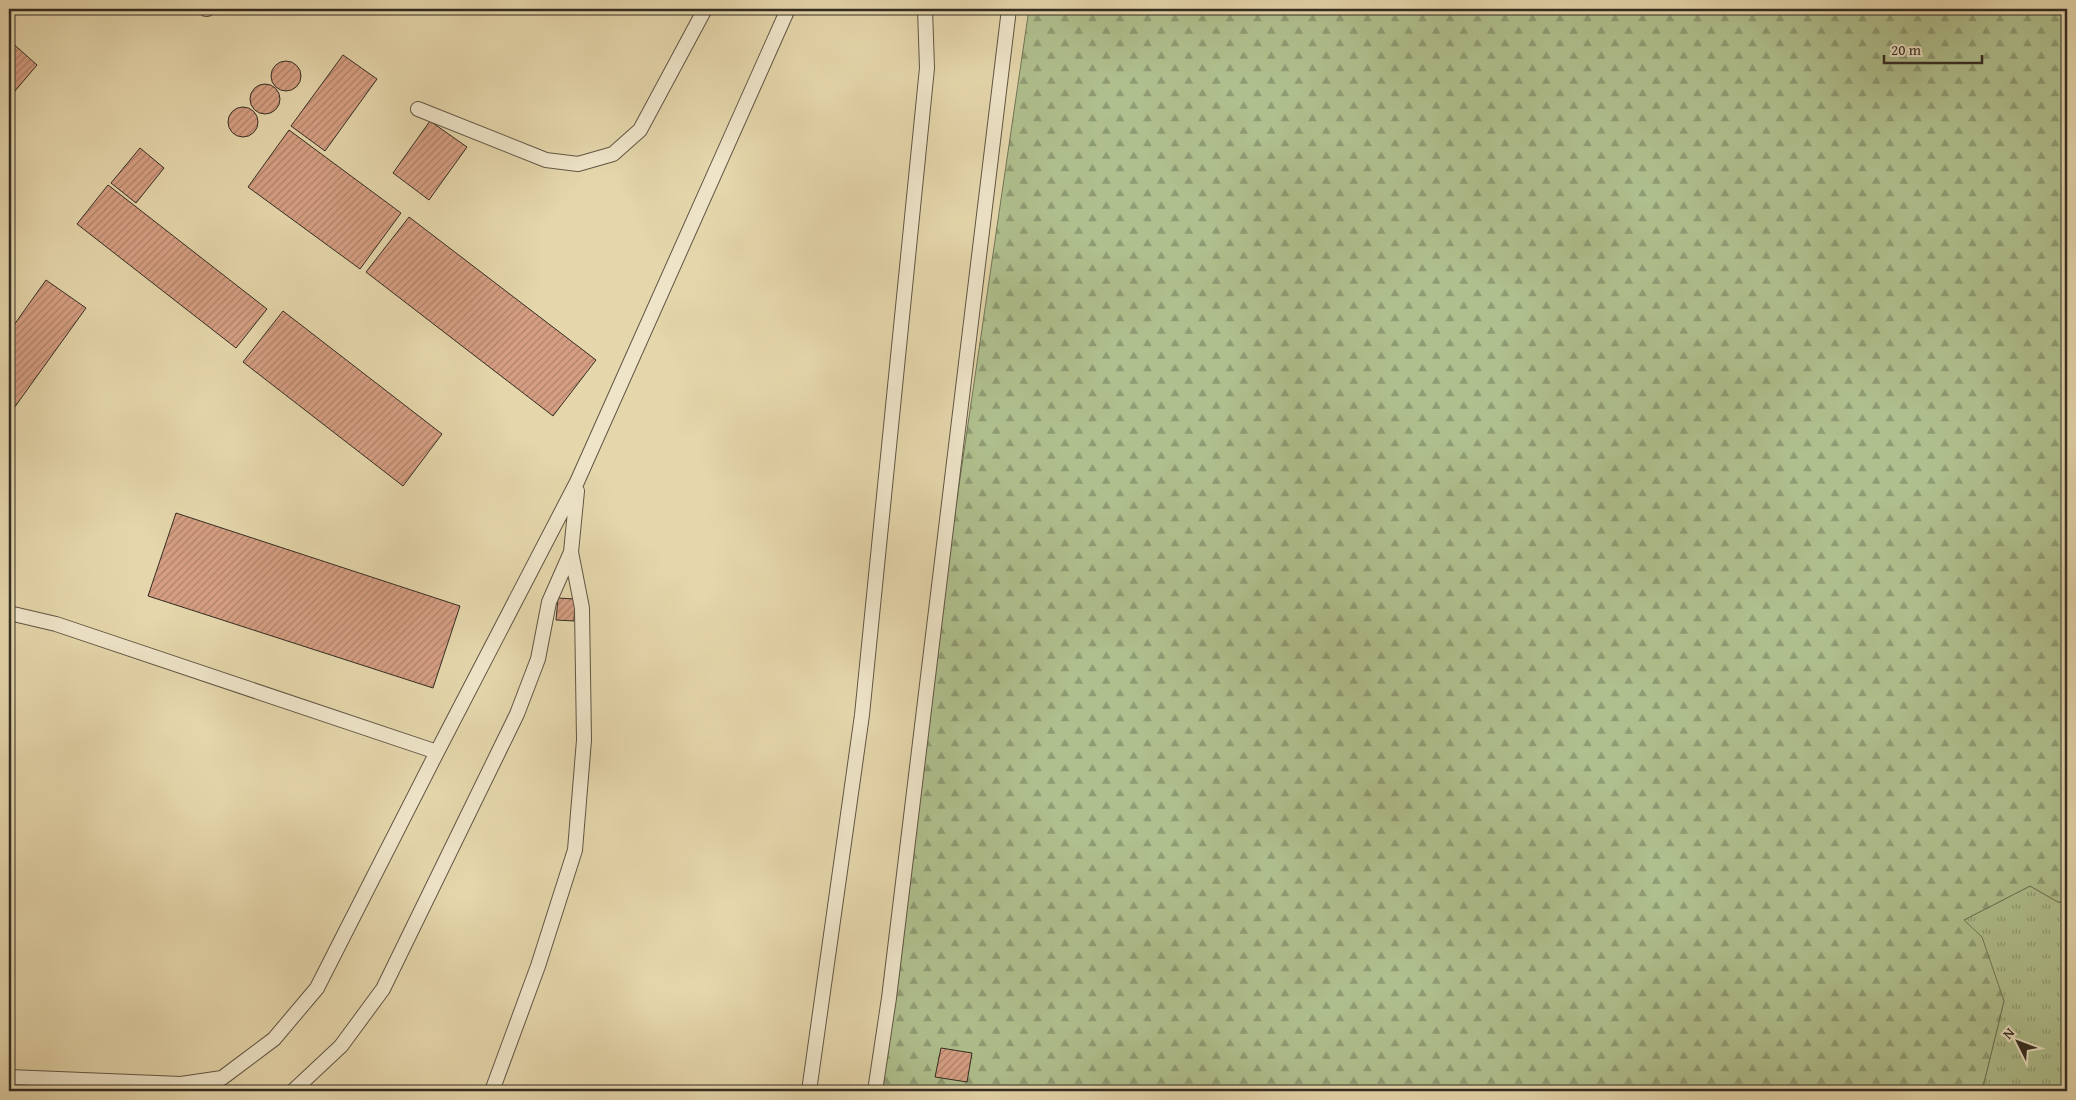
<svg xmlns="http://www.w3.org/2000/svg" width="2076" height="1100" viewBox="0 0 2076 1100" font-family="'Gentium Book Plus',serif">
<defs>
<pattern id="grass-tufts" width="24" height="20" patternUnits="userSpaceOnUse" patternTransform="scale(1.25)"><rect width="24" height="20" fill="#afbf8d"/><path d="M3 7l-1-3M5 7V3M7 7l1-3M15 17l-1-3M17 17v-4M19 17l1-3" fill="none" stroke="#8f9b73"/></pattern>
<pattern id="forest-firs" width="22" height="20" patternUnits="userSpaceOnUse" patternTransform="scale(1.25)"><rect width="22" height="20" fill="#afbf8d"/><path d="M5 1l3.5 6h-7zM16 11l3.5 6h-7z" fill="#8f9b73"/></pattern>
<pattern id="building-hatch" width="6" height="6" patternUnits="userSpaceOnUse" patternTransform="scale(1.25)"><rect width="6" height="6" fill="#d59e82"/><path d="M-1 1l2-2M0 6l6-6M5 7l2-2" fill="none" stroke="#ad816a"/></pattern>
</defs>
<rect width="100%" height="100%" fill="#e5d6ab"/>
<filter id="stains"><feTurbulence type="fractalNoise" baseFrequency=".004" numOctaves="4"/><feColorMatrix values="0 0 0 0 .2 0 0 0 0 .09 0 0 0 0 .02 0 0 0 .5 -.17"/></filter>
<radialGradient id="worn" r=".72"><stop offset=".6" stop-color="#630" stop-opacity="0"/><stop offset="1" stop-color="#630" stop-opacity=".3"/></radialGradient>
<path fill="url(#grass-tufts)" stroke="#717658" d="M2030,886L2058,902H2067V1091H1982L2004,1001L1964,920Z"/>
<path fill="url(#forest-firs)" stroke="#717658" d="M1029,9H2067V902H2058L2030,886L1964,920L1982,937L2004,1001L1982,1091H870Z"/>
<path fill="url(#building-hatch)" stroke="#332c22" d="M9,40L37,65L9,98Z
M343,55L377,79L325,151L291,126Z
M271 76a15 15 0 1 1 30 0a15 15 0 1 1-30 0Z
M250 99a15 15 0 1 1 30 0a15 15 0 1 1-30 0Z
M228 122a15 15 0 1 1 30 0a15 15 0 1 1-30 0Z
M430,121L467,147L429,200L393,173Z
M289,130L401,213L360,269L248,187Z
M140,148L164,168L136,203L111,183Z
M108,185L267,309L236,348L77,224Z
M409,217L596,360L553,416L366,272Z
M46,280L86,308L9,415V332Z
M283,311L442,434L403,486L243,362Z
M176,513L460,606L433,688L148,596Z
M558,598L575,599L574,621L556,620Z
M941,1048L972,1053L967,1082L935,1077Z"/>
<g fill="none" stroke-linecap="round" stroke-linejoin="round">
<g stroke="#605644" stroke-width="16">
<path id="service" d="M206,9H207
M418,109L546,160L578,164L613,154L640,130L705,9
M9,613L56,624L437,752
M9,1077L181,1084L222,1078L274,1039L317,988L437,752L577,482L788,9
M293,1091L341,1046L383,989L517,714L538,659L549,602L571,552
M492,1091L538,966L575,850L584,740L582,608L571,552L577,491
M809,1091L862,715L927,68L925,9
M875,1091L889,998L1009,9"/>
</g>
<use href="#service" stroke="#eee4c8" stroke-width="14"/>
</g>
<rect width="2076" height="1100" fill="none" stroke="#e5d6ab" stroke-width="30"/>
<rect x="10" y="10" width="2056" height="1080" fill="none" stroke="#332c22" stroke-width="2.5"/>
<rect x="15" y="15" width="2046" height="1070" fill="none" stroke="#332c22"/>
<g transform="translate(2018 1042) rotate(312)" stroke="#eee4c8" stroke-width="4" paint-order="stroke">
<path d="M0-4L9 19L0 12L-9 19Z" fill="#332c22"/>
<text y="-8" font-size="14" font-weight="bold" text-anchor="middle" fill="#332c22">N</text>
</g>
<path d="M1884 55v8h98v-8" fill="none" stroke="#332c22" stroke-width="2.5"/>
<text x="1891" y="55" font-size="15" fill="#332c22" stroke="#eee4c8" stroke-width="4" paint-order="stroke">20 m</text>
<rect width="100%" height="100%" filter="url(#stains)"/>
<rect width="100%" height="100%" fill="url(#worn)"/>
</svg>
